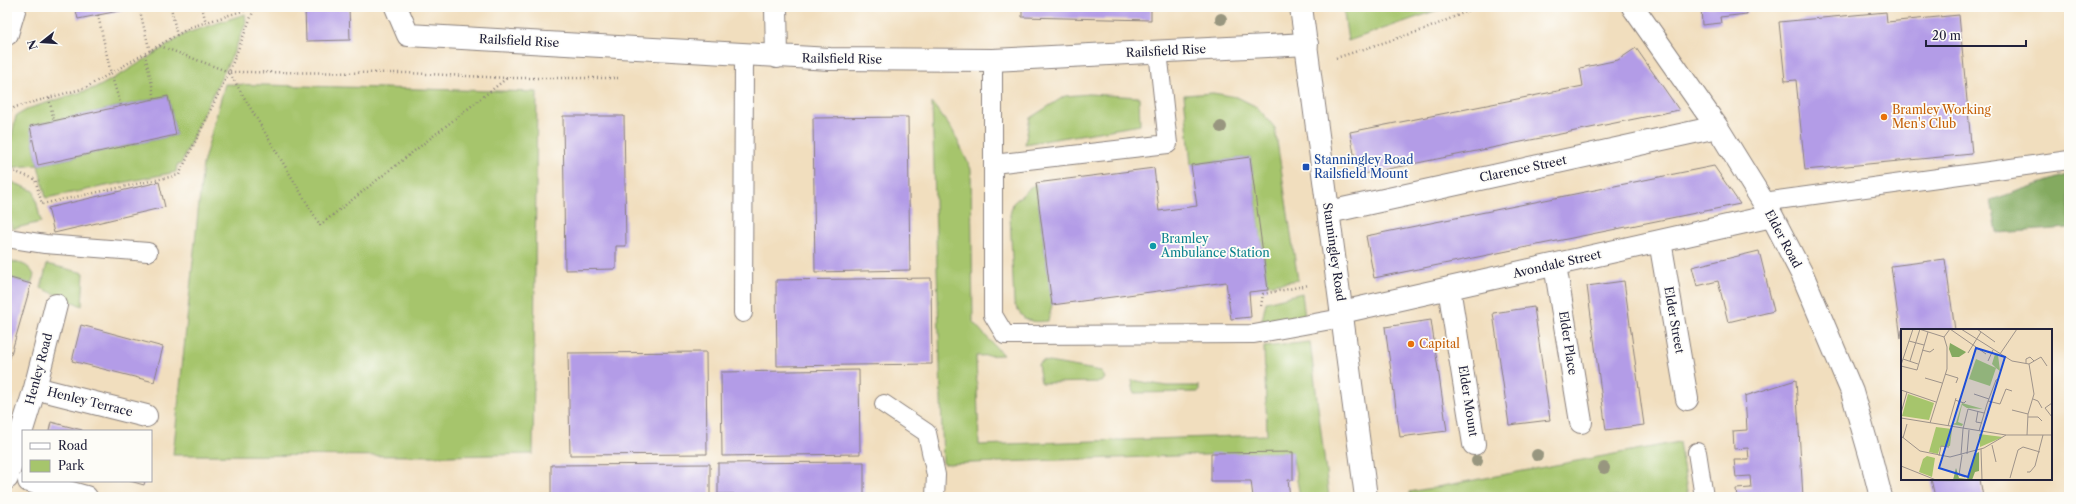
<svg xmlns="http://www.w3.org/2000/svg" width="2076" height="504" viewBox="0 0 2076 504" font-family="'Libre Caslon Text',serif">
<rect width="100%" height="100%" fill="#fdfcf7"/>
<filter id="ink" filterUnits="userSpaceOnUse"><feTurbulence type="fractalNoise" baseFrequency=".025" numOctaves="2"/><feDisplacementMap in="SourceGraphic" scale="8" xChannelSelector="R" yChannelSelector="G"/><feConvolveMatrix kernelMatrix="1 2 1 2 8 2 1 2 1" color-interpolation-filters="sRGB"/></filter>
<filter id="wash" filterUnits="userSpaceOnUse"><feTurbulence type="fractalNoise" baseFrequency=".012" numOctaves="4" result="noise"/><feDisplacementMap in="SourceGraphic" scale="16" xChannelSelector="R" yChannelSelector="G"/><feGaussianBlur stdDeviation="0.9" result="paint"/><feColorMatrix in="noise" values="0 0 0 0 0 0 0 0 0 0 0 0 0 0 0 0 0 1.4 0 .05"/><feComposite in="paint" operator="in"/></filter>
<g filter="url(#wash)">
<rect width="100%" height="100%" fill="#f1debe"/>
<path fill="#a6c56c" stroke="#647454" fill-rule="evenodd" d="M1343,7H1447L1348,41Z
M245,14L246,23L233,54L204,112L181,164L177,165L176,172L46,198L38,165L7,168V158L16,116L30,108L98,87L125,72L187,33ZM168,96L176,135L38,165L30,126Z
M225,84L537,92L533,454L448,456L173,455L203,164Z
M1213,93L1237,97L1257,107L1275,128L1298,280L1267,285L1250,157L1191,165L1184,95Z
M1089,94L1139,97L1140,125L1025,144L1030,118L1065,96Z
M932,103L953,131L971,169L973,322L1003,355L976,356L979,445L1267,435L1264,347L1310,342L1329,497H1300L1292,452L943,464Z
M7,180L34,191L41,222L12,229L7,203Z
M1036,183L1052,305L1048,321C1028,323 1023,321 1014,303L1010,215L1013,203Z
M7,261C19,263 28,263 34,275L31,284L7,277Z
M47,264L84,273L82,306L41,288Z
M1302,293L1305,318L1261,325L1266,302Z
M1043,361L1101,371L1105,378L1102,382L1041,383L1038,364Z
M1132,380L1166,386H1199V392L1134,393Z
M1679,442L1688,497H1410V492Z"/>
<path fill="#84aa60" stroke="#53664e" d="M2069,174V228L1997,233L1991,200Z"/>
<g id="blocks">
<path fill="#b39ce7" d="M75,7H134V8L78,19Z
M305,7H349L350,40L306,41Z
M1022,7H1151V20L1022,17Z
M1701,7H1746L1747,14L1720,17L1721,23L1702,25Z
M1886,12L1887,22L1959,15L1972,154L1805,170L1796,80L1785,81L1779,22Z
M1636,48L1679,110L1358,175L1350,132L1583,86L1580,68L1618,60Z
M168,96L176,135L38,165L30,126Z
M563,116H624L626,246H616V269L565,270Z
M908,117L910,270L815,272L813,118Z
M1250,157L1268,290L1249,292L1251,317L1231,319L1226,282L1052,305L1036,183L1154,168L1159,211L1197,206L1191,165Z
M1714,166L1740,204L1374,278L1366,236Z
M159,182L165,207L54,233L48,208Z
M1759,251L1774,311L1728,322L1718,281L1697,286L1692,267Z
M1945,259L1955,330H1902L1901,338L1891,266Z
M7,277L31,284L7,368Z
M931,278L932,364L777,366L776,280Z
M1624,281L1644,425L1606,430L1587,286Z
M1534,307L1550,420L1509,425L1493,313Z
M1431,320L1447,431L1400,437L1385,327Z
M81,325L163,347L154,382L72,361Z
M706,352L707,454L570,455L568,353Z
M859,370L860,454L722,456L721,372Z
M1796,380L1803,497H1737L1736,489L1751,488L1750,476L1736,477L1734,460H1749L1748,448L1734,449L1733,431L1747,430L1745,396Z
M51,422L82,430V431H49Z
M1293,452V480H1288L1290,497H1253L1251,481H1211V453Z
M864,462V497H734V494H718V463Z
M710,464V497H551V465Z
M1931,479H1980L1983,497H1935Z
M130,481H145L144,485Z"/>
</g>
</g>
<g filter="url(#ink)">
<use href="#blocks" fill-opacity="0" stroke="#8a807c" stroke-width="1"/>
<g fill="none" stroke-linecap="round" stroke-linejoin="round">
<g stroke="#8a807c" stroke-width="20">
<path id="service" d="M993,60V315L1005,335L1254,334L1342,318
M993,164L1168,144L1158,51
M1763,202L2069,160
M7,238L45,244L148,252
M743,313L744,55
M884,404L927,433L936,475L935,497
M1697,452L1704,497"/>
</g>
<g stroke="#8a807c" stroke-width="24">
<path id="minor" d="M396,7L408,35L830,59L993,60L1307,44
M776,7L777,57
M1633,7L1717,127L1772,216L1803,276L1852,392L1871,458L1881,497
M7,34L15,7
M1329,212L1717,127
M1660,241L1687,399
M1555,265L1581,422
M1449,288L1474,444
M1342,312L1772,216
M35,388L146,416
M7,478L35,388L56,305
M29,481L86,497"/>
</g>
<g stroke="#8a807c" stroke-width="24">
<path id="tertiary" d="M1301,7L1366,497"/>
</g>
<path stroke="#8a807c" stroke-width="2.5" stroke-dasharray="1 3" stroke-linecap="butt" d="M139,7L150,52
M171,7L177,36
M202,7L206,23
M98,15L111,74L121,106
M160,46L229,72
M145,54L155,99
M1336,58L1426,29L1477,7
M507,78L407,73L229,72L320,225L507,78H619
M49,98L54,121
M7,113L15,107L85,88L191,27L255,7
M7,169L35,179L42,204L179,175L229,72L255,7
M1261,306L1263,294L1309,285"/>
<use href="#service" stroke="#fff" stroke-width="18"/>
<use href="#minor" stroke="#fff" stroke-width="22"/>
<use href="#tertiary" stroke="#fff" stroke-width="22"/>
</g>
<g fill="#98967f">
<circle cx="1221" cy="19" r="6"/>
<circle cx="1221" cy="127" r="6"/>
<circle cx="1537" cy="455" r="6"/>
<circle cx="1477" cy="461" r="6"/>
<circle cx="1604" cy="468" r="6"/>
</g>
</g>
<g fill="#e8710a" stroke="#fdfcf7" stroke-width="1.5">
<circle cx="1884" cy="117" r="4"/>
<circle cx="1411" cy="344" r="4"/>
</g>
<rect fill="#1a4fb4" stroke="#fdfcf7" stroke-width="1.5" x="1302" y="163" width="8" height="8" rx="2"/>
<circle fill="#0f9aa8" stroke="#fdfcf7" stroke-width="1.5" cx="1153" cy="246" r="4"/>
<g text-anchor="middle" stroke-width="3.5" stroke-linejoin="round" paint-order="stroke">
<g font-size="12" fill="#22223b" stroke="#fdfcf7">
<text transform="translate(519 41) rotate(3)" y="4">Railsfield Rise</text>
<text transform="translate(1166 51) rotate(-3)" y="4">Railsfield Rise</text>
<text transform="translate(842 59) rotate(1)" y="4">Railsfield Rise</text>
<text transform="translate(1523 169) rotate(-12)" y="4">Clarence Street</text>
<text transform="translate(1783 239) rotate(62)" y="4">Elder Road</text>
<text transform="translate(1334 252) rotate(82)" y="4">Stanningley Road</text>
<text transform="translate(1557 264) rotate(-13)" y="4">Avondale Street</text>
<text transform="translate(1674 320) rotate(80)" y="4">Elder Street</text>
<text transform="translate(1568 343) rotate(81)" y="4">Elder Place</text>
<text transform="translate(39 369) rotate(-75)" y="4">Henley Road</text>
<text transform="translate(1468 401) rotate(81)" y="4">Elder Mount</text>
<text transform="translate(90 402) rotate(14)" y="4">Henley Terrace</text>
</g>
<g font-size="12" fill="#c56008" stroke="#fdfcf7" text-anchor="start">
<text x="1892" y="114">Bramley Working<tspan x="1892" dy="14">Men's Club</tspan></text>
<text x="1419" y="348">Capital</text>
</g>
<g font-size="12" fill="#164399" stroke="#fdfcf7" text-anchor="start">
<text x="1314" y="164">Stanningley Road<tspan x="1314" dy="14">Railsfield Mount</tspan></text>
</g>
<g font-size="12" fill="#0d838f" stroke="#fdfcf7" text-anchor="start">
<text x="1161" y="243">Bramley<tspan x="1161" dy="14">Ambulance Station</tspan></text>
</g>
</g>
<g transform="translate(1901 329)">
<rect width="151" height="151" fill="#f1debe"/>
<path d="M94,25L97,26L99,42L95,39L89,57L68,50L75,30L95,39L91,35ZM7,65L33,74L28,91L1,87ZM61,74L82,80L66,79L61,76L57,93L62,95L61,97L50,95L55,94ZM35,98L51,100L49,117L39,118L37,125L28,123ZM78,105L102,108L79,118ZM26,127L34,129L31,148L18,143L22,130Z" fill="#a6c56c"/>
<path d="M49,14L65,23L64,24L58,28H51L48,20ZM78,123V142L74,143L71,151H52L55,139L58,149L66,150L74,125Z" fill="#84aa60"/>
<path fill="none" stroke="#9e938a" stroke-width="1" d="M18,0L43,8L49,0M49,0L85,25M60,0L111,32L128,35L140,28L146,37M76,0L94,13M8,12L23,16M21,21L29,23L33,20M67,24L80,3M99,25L116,0M2,30L17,35M9,32L19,0M87,32L92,21M125,34V30L129,28L133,32M0,36L12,0M0,37L16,41L27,3M44,45L57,49L55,54M24,49L41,54M0,61L35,73M73,65L88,70M132,70L137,72L141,79M54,71L63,74L65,72M87,72L99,75L105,60L111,62M151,74L144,79L151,88M111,81L127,85M77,82L75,93L81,94M0,84L6,63M127,88H137L141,92M0,89L105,106H151M29,94L46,40V18L43,8M47,97L55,69M62,100L67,80L83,84M78,102L86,75L95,51L97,50M126,106L127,85L133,65L128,35M0,107L19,122L49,128L83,119L105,106M2,109L6,95M91,116L95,133M80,120L81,151M66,125L68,101M60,126L62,100M61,126L58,146L64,148M38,127L40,117L48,118M0,137L35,151M126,143H129L134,137L142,106M109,149L117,121L122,118L139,123"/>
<path fill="#1d4ed8" fill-opacity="0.15" stroke="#1d4ed8" stroke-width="2" d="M75,19L104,28L67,148L38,139Z"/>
<rect width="151" height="151" fill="none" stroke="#22223b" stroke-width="2"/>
</g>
<rect width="2076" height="504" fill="none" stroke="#fdfcf7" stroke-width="24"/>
<rect x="22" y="430" width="130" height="52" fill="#fdfcf7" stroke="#a5a5ac"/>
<rect x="30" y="443" width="20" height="6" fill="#ffffff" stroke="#a5a5ac"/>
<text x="58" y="450" font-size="12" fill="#22223b">Road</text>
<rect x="30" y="460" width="20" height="12" fill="#a6c56c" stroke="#a5a5ac"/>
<text x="58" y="470" font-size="12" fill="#22223b">Park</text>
<g transform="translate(42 42) rotate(253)" stroke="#fdfcf7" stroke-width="3" paint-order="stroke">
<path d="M0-3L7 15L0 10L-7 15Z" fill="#22223b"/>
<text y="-6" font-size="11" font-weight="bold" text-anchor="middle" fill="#22223b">N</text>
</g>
<path d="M1926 40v6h100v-6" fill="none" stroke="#22223b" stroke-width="2"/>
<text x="1932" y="40" font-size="12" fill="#22223b" stroke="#fdfcf7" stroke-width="3" paint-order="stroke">20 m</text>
</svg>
